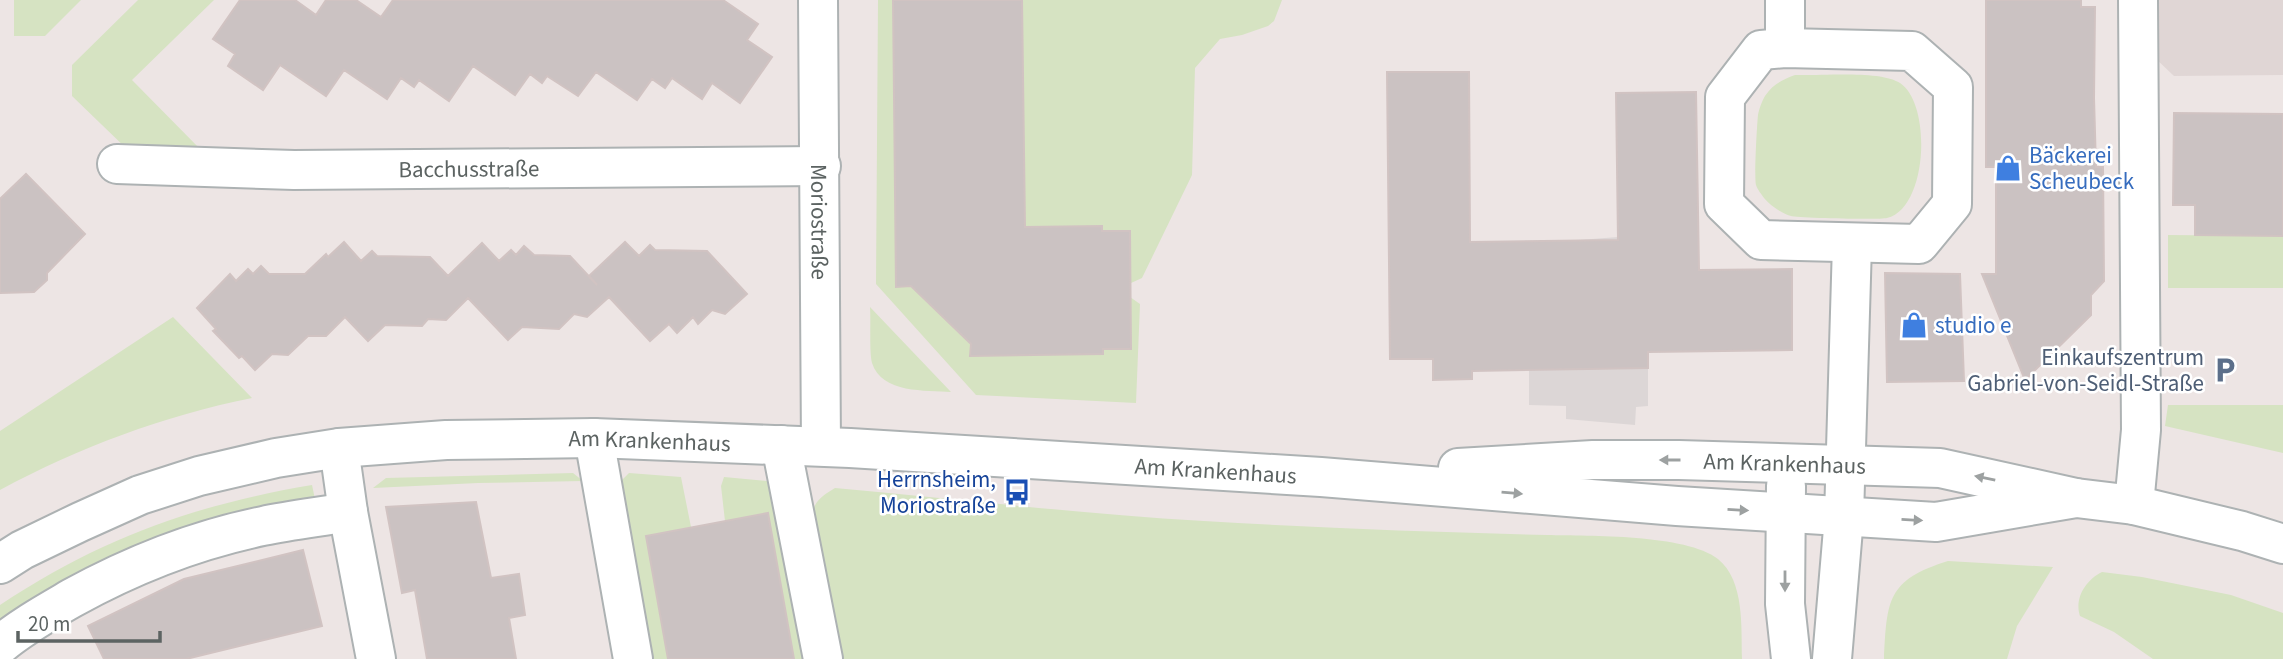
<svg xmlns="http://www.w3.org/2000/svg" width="2283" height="659" viewBox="0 0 2283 659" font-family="'Source Sans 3',sans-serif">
<rect width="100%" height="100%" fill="#ede5e4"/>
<path fill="#dcd6d6" d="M1618,237L1609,367L1648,368V406L1636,407L1635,425L1566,419V406L1529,405V369L1566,241Z"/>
<path fill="#e0d6d5" d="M2151,0H2283V75L2174,76L2152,55Z"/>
<path fill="#d6e3c2" d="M14,0H81L45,36H14Z
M138,0H214L132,80L203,152H130L72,96V65Z
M878,0H1282L1274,21L1268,26L1242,35L1220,39L1195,68L1192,175L1142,278L1131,283H1121L1130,297L1140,304L1136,403L976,395L876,284Z
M1795,75C1821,76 1880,70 1900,83C1932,104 1928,208 1887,218C1880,220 1797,218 1791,216C1781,213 1771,206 1764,198C1762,195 1757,189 1756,185C1754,178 1757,124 1758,115C1759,109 1762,101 1765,96C1773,84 1782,80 1795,75Z
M2168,235L2283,236V288H2168Z
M870,307L951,392C926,390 882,394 872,363C869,351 871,321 870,307Z
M173,317L252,398C163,416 80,447 0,490V431Z
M2168,405H2283V453L2165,426Z
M573,473L583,481L478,483L373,488L386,478Z
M629,473L681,477L691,527L646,536L668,659H647L616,486Z
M724,477L767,481L804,659H794L768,514L725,521L721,486Z
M312,485L316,504L0,628V605C101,538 194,505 312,485Z
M835,488C958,499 1081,514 1204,521C1318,528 1433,532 1547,535C1589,536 1686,534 1718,559C1745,581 1741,628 1742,659H835L811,516C815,500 822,496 835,488Z
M1948,561L2053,567L2017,626L2007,659H1884C1887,600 1887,580 1948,561Z
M2102,572L2142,577L2231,595L2283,613V659H2153L2114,632L2080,616C2074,598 2086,580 2102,572Z"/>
<path fill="#cbc2c2" stroke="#d1c3c2" stroke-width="2" d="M240,0H295L316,15L326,0H356L381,17L393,0H723L758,24L747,40L772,57L740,103L712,83L702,99L672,78L665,88L652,79L637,100L596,72L578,96L547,76L542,83L530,74L515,95L473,66L449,101L419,80L414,87L401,78L387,99L344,70L326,96L280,65L263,90L228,66L235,54L213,39Z
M893,0H1022L1025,227L1102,226V231H1130L1131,349H1103V354L970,356L971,344L911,286L896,287Z
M1986,0H2081V7H2095L2094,98L2096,167H2103L2104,281L2091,295V315L2025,380L1982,274H1996V167H1986Z
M1387,72H1469L1470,242L1618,240L1616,93L1696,92L1699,270L1792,269V350L1648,352V368L1472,371V379L1433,380V359H1390Z
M2174,113L2283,114V236L2195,235V205H2173Z
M26,174L85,234L47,273V280L34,292L0,293V199Z
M344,242L361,261L372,251L377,256L430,257L448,276L482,243L499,261L511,250L516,255L524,246L534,255L570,256L597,285L589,276L625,242L639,256L650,245L655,250L707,251L747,294L725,314L712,310L698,324L693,317L677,333L669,324L650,341L609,297L587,317L574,314L559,329L522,327L508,340L468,298L446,320L428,319L422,326L385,325L368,341L345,317L326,336H308L288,355L272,354L255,370L242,356L239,358L213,331L216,329L197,308L230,274L236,281L248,269L253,274L261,266L269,274H305L326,254L328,257Z
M1885,273L1960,274L1964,381L1887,382Z
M476,502L491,578L519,574L525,615L509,618L516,659H427L415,590L402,593L386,507Z
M768,513L794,659H668L646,536Z
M303,550L322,626L186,659H104L88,626L184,579Z"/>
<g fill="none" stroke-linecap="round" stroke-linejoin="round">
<g stroke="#adb2b3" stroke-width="42">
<g id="minor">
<path id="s1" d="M818,0L821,446"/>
<path d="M1785,0V48"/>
<path d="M1785,48L1912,51L1953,87L1952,204L1919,244L1761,240L1724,204L1725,97L1761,50Z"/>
<path id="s2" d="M117,164L294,170L821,166"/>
<path d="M594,438L633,659"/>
<path d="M781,445L823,659"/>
<path d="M339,448L348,512L376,659"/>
<path id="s3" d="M1458,468L1593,460H1679L1940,468L2076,498L2134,505L2242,531L2283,544"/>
<path d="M1786,486L1785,604L1791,659"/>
<path d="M2134,505L2141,430L2138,0"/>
<path id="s4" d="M0,564L22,550L80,522L140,495L199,476L276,458L339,448L446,440L594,438L850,448L1321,477L1677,506L1936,522L2076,498"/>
<path d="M0,645C21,627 48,612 72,598C132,565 195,540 263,526C291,520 319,517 348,512"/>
<path d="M1832,659L1844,517L1852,244"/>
</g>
</g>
<use href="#minor" stroke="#fff" stroke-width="38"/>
</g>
<defs><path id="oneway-solid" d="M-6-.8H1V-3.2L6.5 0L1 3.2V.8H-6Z" transform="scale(1.75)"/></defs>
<g fill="#9da1a1">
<use href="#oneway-solid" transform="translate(1670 460) rotate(180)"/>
<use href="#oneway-solid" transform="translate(1985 478) rotate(-168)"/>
<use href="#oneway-solid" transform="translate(1512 493) rotate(5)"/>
<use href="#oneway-solid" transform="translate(1738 510) rotate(3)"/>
<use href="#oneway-solid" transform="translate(1912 520) rotate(3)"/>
<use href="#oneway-solid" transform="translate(1785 581) rotate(90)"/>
</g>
<defs>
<g id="shop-bare" transform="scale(2.1)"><path d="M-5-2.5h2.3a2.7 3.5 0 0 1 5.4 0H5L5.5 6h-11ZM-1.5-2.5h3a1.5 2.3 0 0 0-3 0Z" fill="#3f7fe0" stroke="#fff" stroke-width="2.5" paint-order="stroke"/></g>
<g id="parking-bare" transform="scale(2.1)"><path d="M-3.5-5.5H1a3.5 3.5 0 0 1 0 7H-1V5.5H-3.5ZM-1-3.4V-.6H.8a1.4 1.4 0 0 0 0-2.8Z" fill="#5c6f8a" stroke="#fff" stroke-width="2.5" paint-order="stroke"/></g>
<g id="bus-bare" transform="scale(2.1)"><path d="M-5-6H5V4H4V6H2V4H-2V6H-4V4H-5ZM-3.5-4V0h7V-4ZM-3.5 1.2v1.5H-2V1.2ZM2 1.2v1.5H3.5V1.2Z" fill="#1a4fb4" stroke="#fff" stroke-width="2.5" paint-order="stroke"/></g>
</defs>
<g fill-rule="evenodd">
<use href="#shop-bare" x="2008" y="168"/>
<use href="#shop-bare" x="1914" y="325"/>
<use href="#parking-bare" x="2225" y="370"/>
<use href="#bus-bare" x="1017" y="492"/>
</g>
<g text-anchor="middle" stroke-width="5" stroke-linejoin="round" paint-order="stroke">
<g font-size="23" fill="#366cbe" stroke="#fff" text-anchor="start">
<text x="2029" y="163">Bäckerei<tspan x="2029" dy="26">Scheubeck</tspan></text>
<text x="1935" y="333">studio e</text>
</g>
<g font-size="23" fill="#5c6362" stroke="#fff">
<text dy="8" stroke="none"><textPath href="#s2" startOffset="352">Bacchusstraße</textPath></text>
<text dy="8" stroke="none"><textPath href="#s1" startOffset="222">Moriostraße</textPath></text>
<text dy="8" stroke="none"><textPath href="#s4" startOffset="672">Am Krankenhaus</textPath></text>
<text dy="8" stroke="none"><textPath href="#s3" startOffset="327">Am Krankenhaus</textPath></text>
<text dy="8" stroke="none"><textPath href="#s4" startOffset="1239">Am Krankenhaus</textPath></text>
</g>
<g font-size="23" fill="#4e5e75" stroke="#fff" text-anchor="end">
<text x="2204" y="365">Einkaufszentrum<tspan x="2204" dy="26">Gabriel-von-Seidl-Straße</tspan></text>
</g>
<g font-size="23" fill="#164399" stroke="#fff" text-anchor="end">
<text x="996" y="487">Herrnsheim,<tspan x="996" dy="26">Moriostraße</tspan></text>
</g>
</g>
<path d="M18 631v10h142v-10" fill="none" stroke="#5c6362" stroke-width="3.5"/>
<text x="28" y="631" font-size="21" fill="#5c6362" stroke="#ffffff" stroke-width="5" paint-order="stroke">20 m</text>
</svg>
